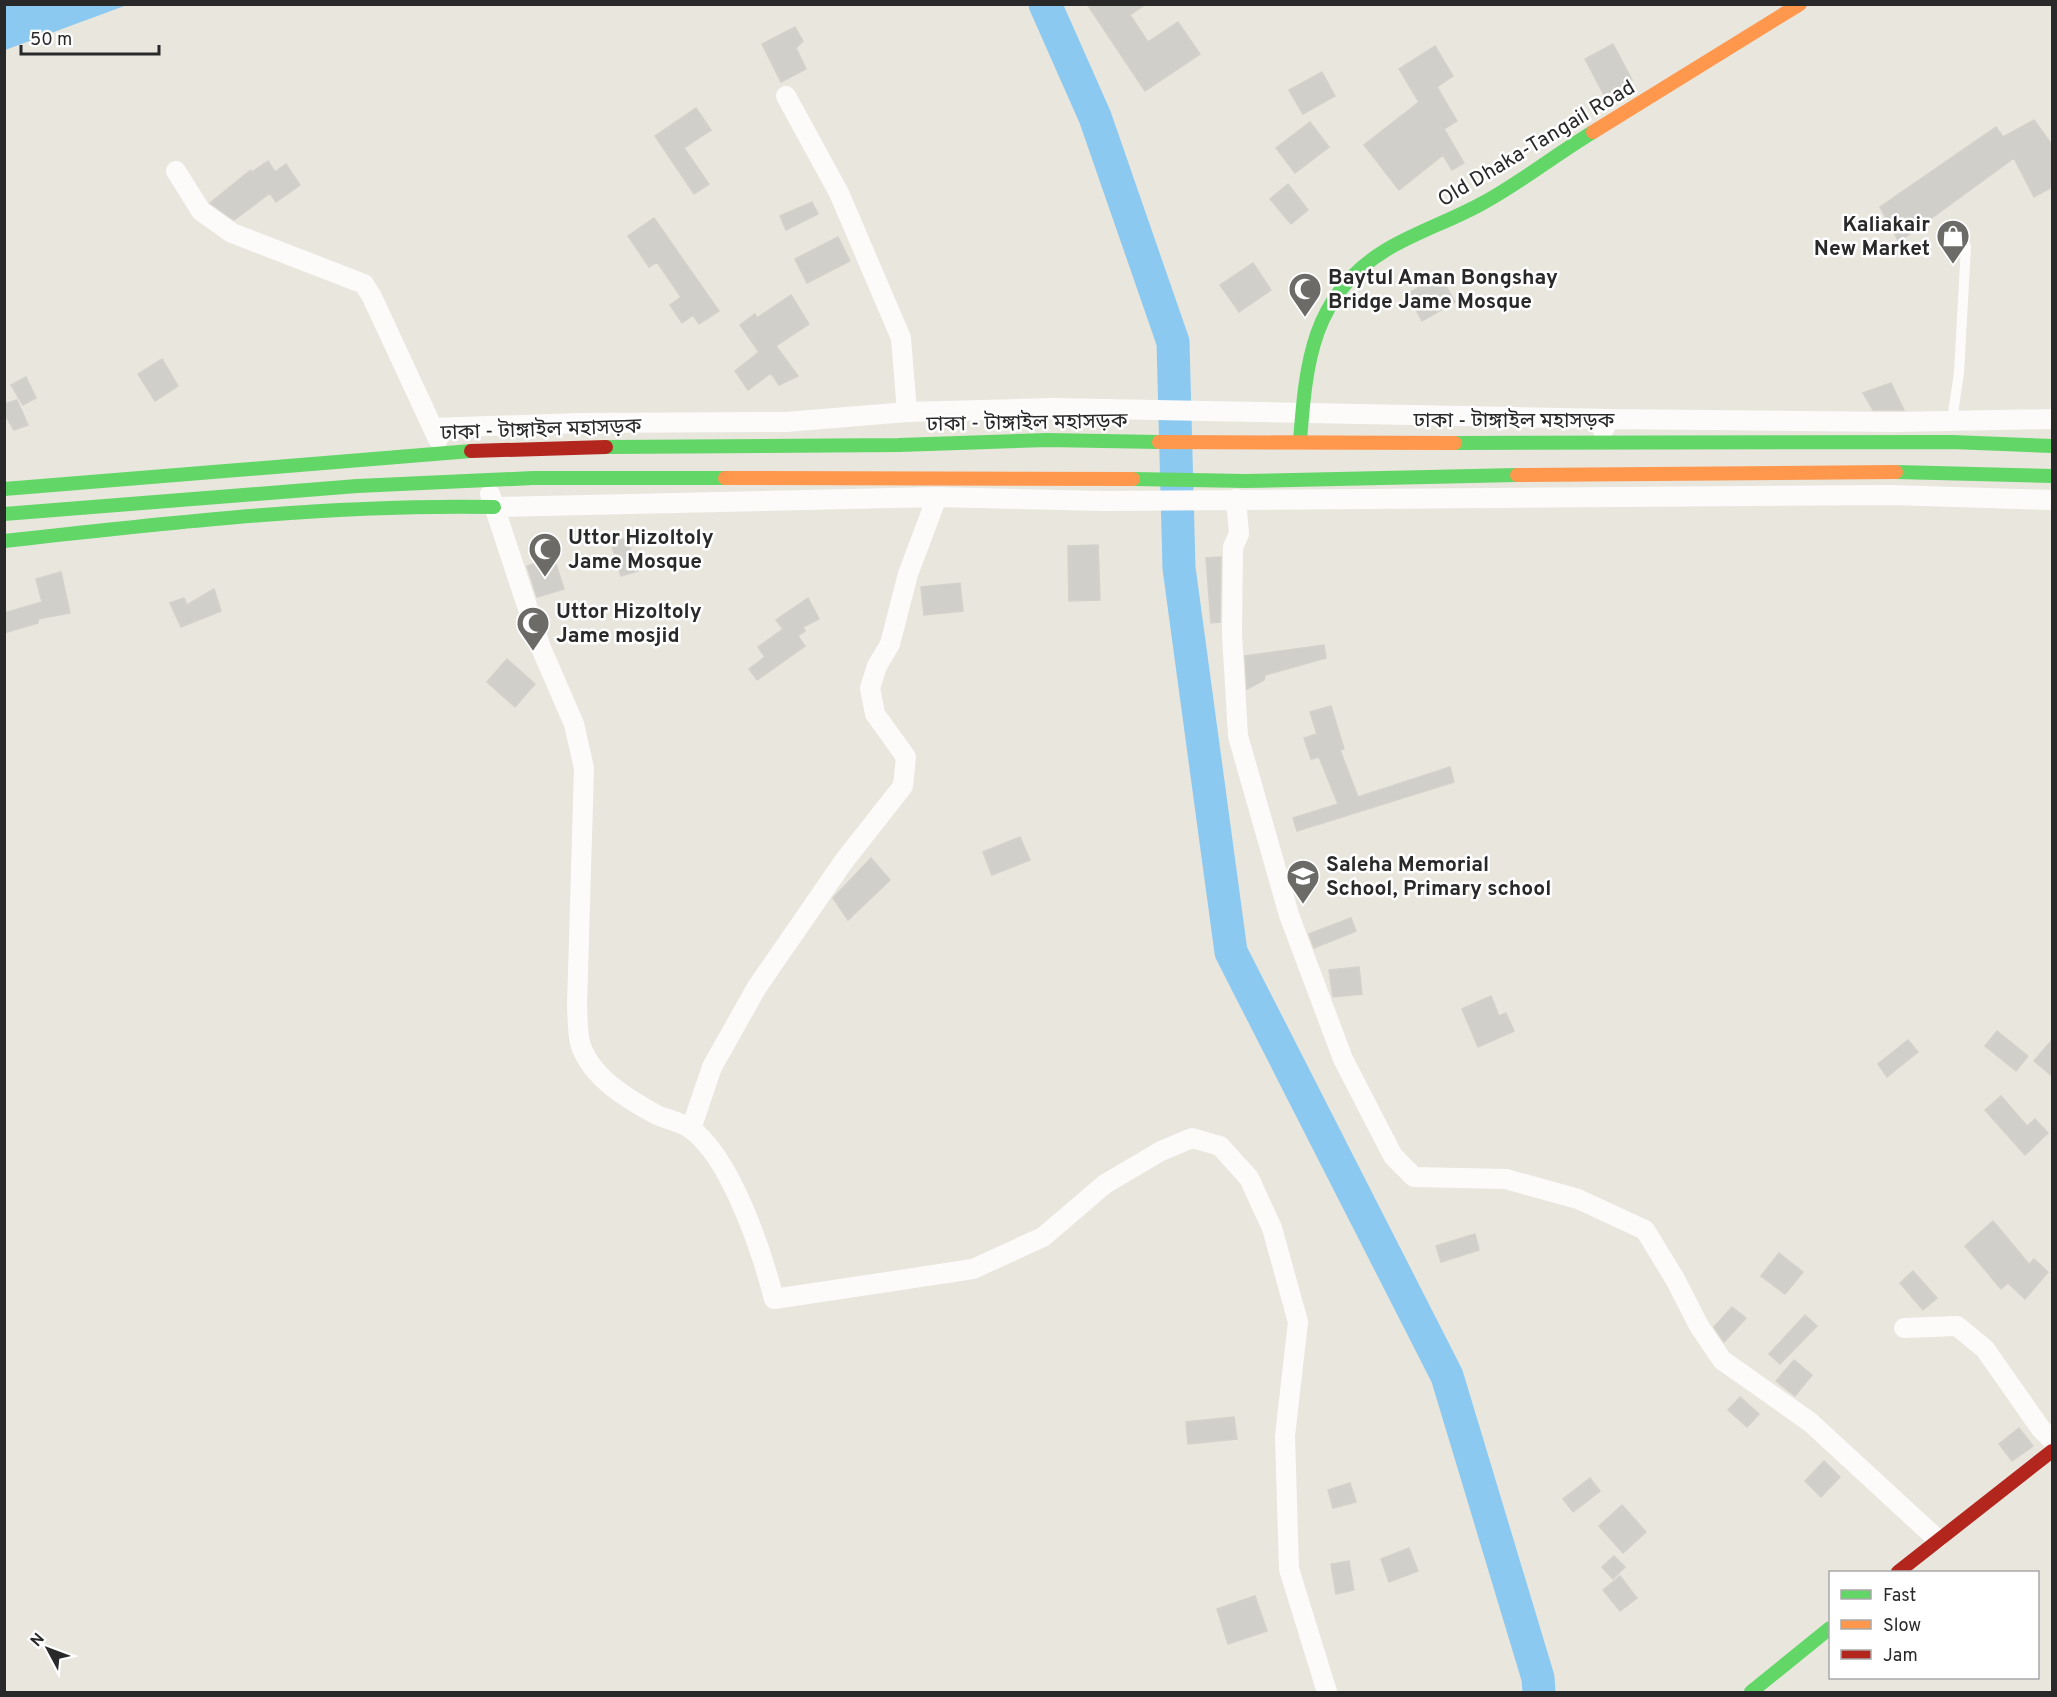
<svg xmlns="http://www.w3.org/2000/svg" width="2057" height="1697" viewBox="0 0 2057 1697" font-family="Overpass,'Noto Sans Bengali',sans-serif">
<rect width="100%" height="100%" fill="#e9e6de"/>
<path fill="#8bc9f0" d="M5,4H127V5L5,50Z"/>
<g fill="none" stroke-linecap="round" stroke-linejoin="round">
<path stroke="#8bc9f0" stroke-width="33" d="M1045,4L1095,117L1173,342L1179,568L1231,952L1447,1376L1538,1678L1539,1692"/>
</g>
<path fill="#d1cfca" stroke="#d3d1ca" stroke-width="1.5" d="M1087,4H1146L1130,15L1148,42L1178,22L1200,54L1145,91Z
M795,27L803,41L796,48L806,69L781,82L762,44Z
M1613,44L1632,80L1604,95L1585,59Z
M1435,46L1453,76L1437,87L1457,121L1444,129L1464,163L1452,170L1443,155L1399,190L1364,145L1419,102L1399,69Z
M1322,72L1335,96L1303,114L1289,90Z
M696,108L711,130L684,148L709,184L694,194L655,136Z
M2034,120L2052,145V187L2034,197L2014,158L1899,242L1880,207L1996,127L2003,137Z
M1310,122L1329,147L1295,173L1276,148Z
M268,161L275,172L286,164L300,185L276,202L270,193L234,220L210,203L251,170L252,172Z
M1288,184L1308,210L1291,224L1270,199Z
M812,202L818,214L786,230L780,216Z
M654,218L719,311L699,324L693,315L682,323L670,305L681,297L657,262L649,267L628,236Z
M838,237L850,261L807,283L795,259Z
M1253,263L1271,290L1239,312L1220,285Z
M1440,275L1455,302L1422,321L1407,294Z
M791,295L809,324L776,346L798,376L779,385L771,373L748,390L735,371L759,352L740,325L755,314L757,318Z
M162,359L178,386L155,401L138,374Z
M26,377L36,398L23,405L11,385Z
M1891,383L1904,410H1873L1863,393Z
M17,400L28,425L14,430L4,413V404Z
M627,538L638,571L621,576L611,543Z
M1098,545L1100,600L1069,601L1068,546Z
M1221,557L1220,622L1211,623L1206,558Z
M554,558L564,589L537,597L527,566Z
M61,572L70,613L38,619V623L4,633V613L42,602L36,579Z
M960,583L963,611L924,615L921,587Z
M214,589L221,611L181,627L170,603L184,598L187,605Z
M808,598L819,619L803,627L805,631L798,636L805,646L757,680L749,669L765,657L758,647L783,629L776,620Z
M1324,645L1326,658L1265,675L1264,680L1247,689L1245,656Z
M507,659L535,684L515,707L487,682Z
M1331,706L1344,749L1340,750L1358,797L1450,767L1454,782L1297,831L1293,818L1338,804L1319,757L1311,759L1304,738L1317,734L1310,712Z
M1020,837L1030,860L992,875L983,852Z
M871,858L890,880L848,920L833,898Z
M1351,918L1356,931L1314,948L1309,934Z
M1359,967L1362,994L1333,997L1329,970Z
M1491,996L1499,1016L1506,1013L1514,1031L1478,1047L1462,1009Z
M1997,1031L2028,1056L2016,1071L1985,1046Z
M1908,1040L1918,1052L1887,1077L1878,1064Z
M2052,1040V1076L2034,1061Z
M2001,1096L2027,1126L2035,1119L2048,1133L2025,1155L1985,1110Z
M1993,1221L2029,1264L2034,1259L2048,1272L2025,1299L2008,1283L2001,1289L1965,1246Z
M1475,1234L1479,1250L1441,1262L1436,1246Z
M1779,1253L1803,1272L1785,1294L1761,1276Z
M1913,1271L1937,1298L1923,1310L1900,1283Z
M1732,1307L1746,1318L1724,1342L1714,1327Z
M1805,1315L1817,1326L1780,1364L1769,1354Z
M1794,1360L1812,1375L1795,1396L1776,1381Z
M1740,1397L1759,1414L1747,1427L1728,1410Z
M1234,1417L1237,1439L1188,1444L1186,1422Z
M2019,1428L2033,1446L2012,1461L1999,1444Z
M1824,1461L1840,1477L1821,1497L1805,1481Z
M1590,1478L1600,1491L1573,1512L1563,1499Z
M1350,1483L1356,1502L1333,1508L1328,1490Z
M1622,1505L1646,1532L1623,1553L1599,1526Z
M1409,1548L1418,1571L1389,1582L1381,1559Z
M1614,1556L1625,1567L1613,1579L1602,1567Z
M1349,1561L1354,1590L1336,1594L1331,1564Z
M1620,1576L1637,1598L1620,1611L1603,1590Z
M1255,1596L1267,1631L1228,1644L1217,1609Z"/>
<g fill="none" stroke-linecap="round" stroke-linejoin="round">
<path stroke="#fcfbfa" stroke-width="10" d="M1952,420L1959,373L1966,246"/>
<path stroke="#fcfbfa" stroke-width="20" d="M786,96L839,193L901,338L907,412
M176,171L201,211L232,233L364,284L372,297L438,439
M433,428L579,423L786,422L907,412L1052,408L1609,419
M1603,431L1609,419L1895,422L2052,419
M490,494L541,648L574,724L584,768L577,1006C578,1018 577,1035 581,1046C592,1078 629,1100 657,1115C668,1120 681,1122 691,1129C731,1158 762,1252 774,1299L973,1269L1043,1237L1105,1184L1161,1151L1192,1138L1220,1146L1249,1178L1272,1228L1298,1322L1285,1436L1289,1569L1327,1692
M1236,499L1239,534L1233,547L1232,634L1238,736L1289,915L1343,1059L1393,1156L1414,1177L1506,1179L1578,1199L1645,1230L1675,1279L1699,1326L1722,1360L1810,1422L1937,1539
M494,507L937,497L1104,501L1891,495L2052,500
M691,1129L712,1067L757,987L844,861L903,786L906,757L875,714L870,688L877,666L890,644L908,574L937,497
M1904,1328L1957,1326L1985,1349L2041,1429L2052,1440"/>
<path stroke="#63d668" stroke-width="14" d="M1300,441C1306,362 1312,295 1386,250C1416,232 1450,221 1481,204C1520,183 1555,155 1593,132
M1455,443L1952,442L2052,446
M606,447L899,445L1047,440L1159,442
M1896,472L2052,476
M1133,479L1246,481L1517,475
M4,489L471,451
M4,514L357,486L533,478H725
M4,541C167,523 329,504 494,507
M1751,1692L1830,1628"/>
<path stroke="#ff974d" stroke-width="14" d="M1593,132L1800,4
M1159,442L1455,443
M1517,475L1896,472
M725,478L1133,479"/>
<path stroke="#b3261e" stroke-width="14" d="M471,451L606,447
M1898,1572L2052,1451"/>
</g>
<defs>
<g id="shop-pin" transform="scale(1.725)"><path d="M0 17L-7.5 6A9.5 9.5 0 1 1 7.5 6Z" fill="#6c6b68" stroke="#fff"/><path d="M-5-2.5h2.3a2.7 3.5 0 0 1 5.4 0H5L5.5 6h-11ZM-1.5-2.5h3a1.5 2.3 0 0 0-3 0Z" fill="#fff"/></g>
<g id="mosque-pin" transform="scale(1.725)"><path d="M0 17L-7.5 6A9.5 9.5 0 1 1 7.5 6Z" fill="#6c6b68" stroke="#fff"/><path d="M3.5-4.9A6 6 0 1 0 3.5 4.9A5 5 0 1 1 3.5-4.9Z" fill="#fff"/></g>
<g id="school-pin" transform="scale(1.725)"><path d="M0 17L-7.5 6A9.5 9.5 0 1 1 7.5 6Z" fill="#6c6b68" stroke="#fff"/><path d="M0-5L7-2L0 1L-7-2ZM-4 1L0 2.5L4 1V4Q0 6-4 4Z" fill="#fff"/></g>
</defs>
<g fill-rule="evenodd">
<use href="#shop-pin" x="1953" y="236"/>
<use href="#mosque-pin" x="1305" y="289"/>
<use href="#mosque-pin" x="545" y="549"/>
<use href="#mosque-pin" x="533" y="623"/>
<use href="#school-pin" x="1303" y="876"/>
</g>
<g text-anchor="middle" stroke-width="5" stroke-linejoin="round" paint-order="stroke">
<g font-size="21" fill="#292929" stroke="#fff">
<text transform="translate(1536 143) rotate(-31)" y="7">Old Dhaka-Tangail Road</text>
<text x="1514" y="427">ঢাকা - টাঙ্গাইল মহাসড়ক</text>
<text transform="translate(1027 422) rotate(-1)" y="7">ঢাকা - টাঙ্গাইল মহাসড়ক</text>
<text transform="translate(541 429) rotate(-2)" y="7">ঢাকা - টাঙ্গাইল মহাসড়ক</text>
</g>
<g font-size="21" font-weight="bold" fill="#292929" stroke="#fff" text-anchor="start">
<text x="1930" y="231" text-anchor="end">Kaliakair<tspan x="1930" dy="24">New Market</tspan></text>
<text x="1328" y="284">Baytul Aman Bongshay<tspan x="1328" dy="24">Bridge Jame Mosque</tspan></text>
<text x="568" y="544">Uttor Hizoltoly<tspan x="568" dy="24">Jame Mosque</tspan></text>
<text x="556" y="618">Uttor Hizoltoly<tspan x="556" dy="24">Jame mosjid</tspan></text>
<text x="1326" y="871">Saleha Memorial<tspan x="1326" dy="24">School, Primary school</tspan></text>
</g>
</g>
<rect width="2057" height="1697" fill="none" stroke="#292929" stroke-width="12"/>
<rect x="1829" y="1571" width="210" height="108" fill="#ffffff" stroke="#a9a9a9" stroke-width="1.5"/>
<rect x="1841" y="1590" width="30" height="9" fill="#63d668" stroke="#a9a9a9" stroke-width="1.5"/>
<text x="1883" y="1601" font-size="18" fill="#292929">Fast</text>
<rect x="1841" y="1620" width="30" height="9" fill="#ff974d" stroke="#a9a9a9" stroke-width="1.5"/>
<text x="1883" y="1631" font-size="18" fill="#292929">Slow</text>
<rect x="1841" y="1650" width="30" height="9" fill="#b3261e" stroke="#a9a9a9" stroke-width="1.5"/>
<text x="1883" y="1661" font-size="18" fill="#292929">Jam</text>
<g transform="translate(48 1649) rotate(311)" stroke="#ffffff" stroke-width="4.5" paint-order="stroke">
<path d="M0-4.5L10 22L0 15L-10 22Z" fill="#292929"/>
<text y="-9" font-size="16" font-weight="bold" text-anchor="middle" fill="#292929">N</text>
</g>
<path d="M21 45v9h138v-9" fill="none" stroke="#292929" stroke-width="3"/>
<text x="30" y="45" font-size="18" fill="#292929" stroke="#ffffff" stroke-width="4.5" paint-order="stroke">50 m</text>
</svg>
